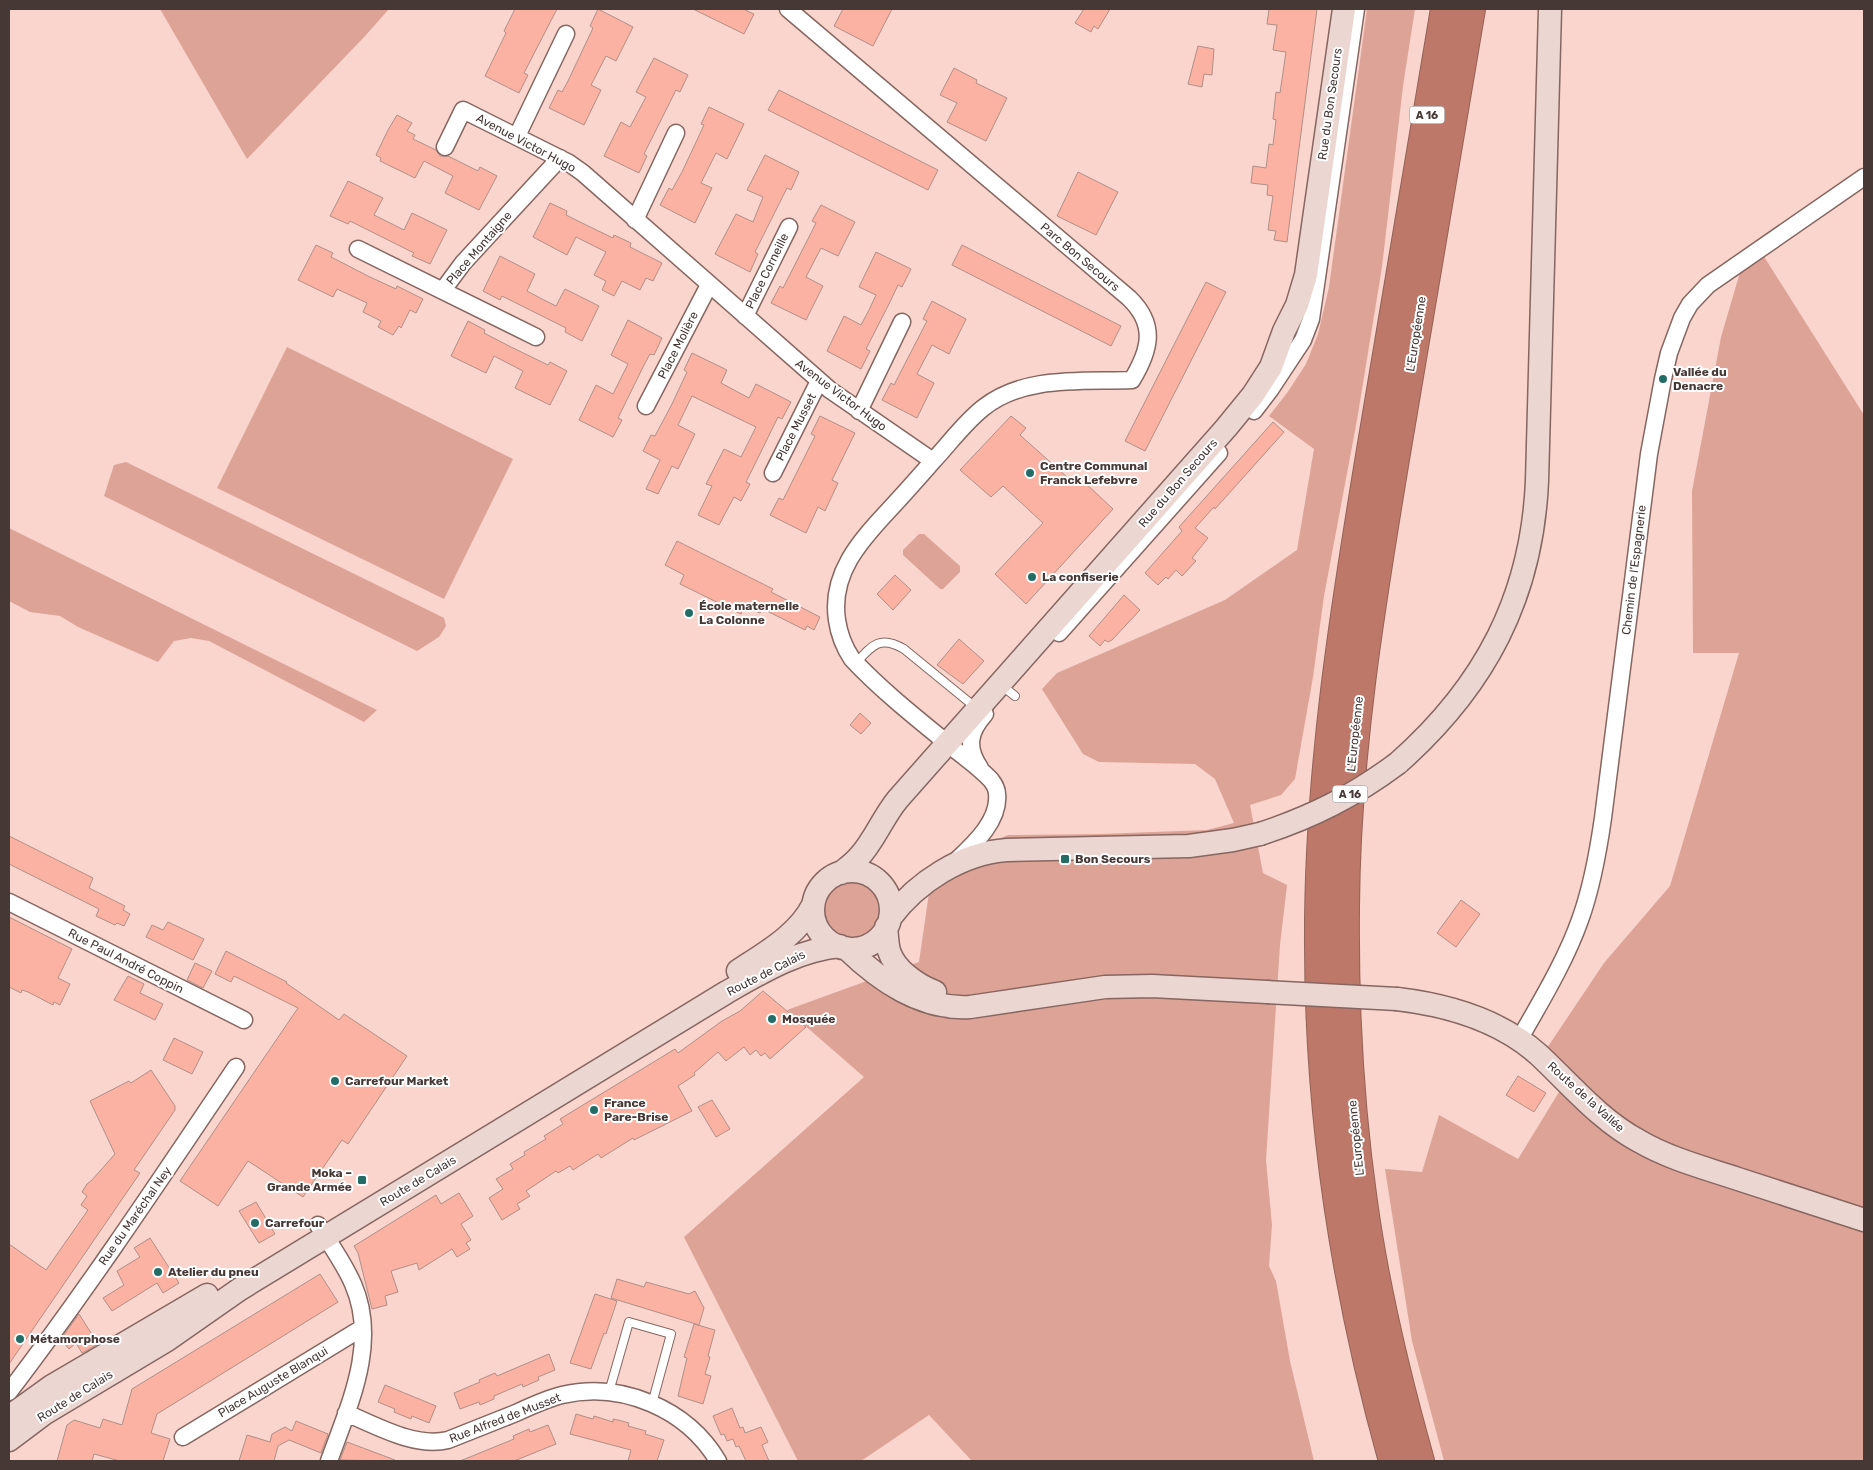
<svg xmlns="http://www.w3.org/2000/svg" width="1873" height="1470" viewBox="0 0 1873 1470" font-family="Rubik,sans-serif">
<rect width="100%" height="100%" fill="#f9d5cd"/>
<path fill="#dea397" d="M160,9H389L366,35L247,159Z
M1367,9H1415L1403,86L1382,267L1357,420L1324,596L1313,677L1295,779L1281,795L1250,805L1263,873L1287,885L1280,945L1266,1160L1272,1225L1269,1266L1276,1281L1290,1361L1314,1461H972L929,1415L861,1461H798L684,1237L864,1077L787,1010L919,962L929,893L985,845L1008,835L1100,834L1207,830L1234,823L1215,779L1195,764L1099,762L1083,754L1042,689L1057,673L1225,600L1297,550L1314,449L1269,416L1287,393L1306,364L1318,334L1329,287Z
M1763,255L1864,415V1461H1444L1412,1341L1385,1169L1422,1172L1439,1115L1518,1159L1570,1074L1547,1048L1604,963L1670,886L1739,653H1693L1692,491L1721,337L1741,269Z
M287,347L513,459L444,599L217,488Z
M126,462L432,612L444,618L446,626L439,637L417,651L104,496L114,465Z
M9,528L377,710L364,722L209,641L191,638L174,641L158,662L78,627L60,616L30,612L9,601Z
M919,534H924L960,566V572L943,589H940L903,555V550Z
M824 909a28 28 0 1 1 56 0a28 28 0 1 1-56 0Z"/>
<path fill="#fcb2a2" stroke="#b08f87" d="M515,9H557L524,73L528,75L519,93L485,76L506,33L504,31Z
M598,9L633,27L616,61L606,56L591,85L601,90L584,125L549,108L558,90L562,92L568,81L593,28L590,26Z
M693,9H743L754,14L744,34Z
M843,9H892L873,46L834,26Z
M1084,9H1110L1098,29L1094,26L1091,32L1075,23Z
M1269,9H1317L1287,242L1274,240L1276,231L1268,230L1273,196L1267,195L1268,185L1251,183L1253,166L1266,168L1269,144L1273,145L1276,120L1273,119L1276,92L1280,93L1286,52L1273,50L1277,25L1267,24Z
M1198,46L1214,49L1212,75L1204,74L1202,87L1188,84Z
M654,58L688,75L680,92L676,90L644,154L647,156L639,173L604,156L621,122L630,127L646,97L636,92Z
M954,68L977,80L976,83L1007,98L986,141L947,122L957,103L940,95Z
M779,90L938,170L928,190L768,110Z
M709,107L744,124L727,159L716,153L701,183L712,188L695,223L660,205L669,188L672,190L682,172L704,125L701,124Z
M397,115L412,123L407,131L415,135L413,139L436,150L440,156H448L478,171L480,167L497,176L479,210L445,193L453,176L424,161L415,178L380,161L381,158L376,155L388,130Z
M765,155L799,172L791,190L787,188L755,252L758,254L750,272L715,254L736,214L753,222L763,197L747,190Z
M1078,172L1118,192L1096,235L1057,216Z
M348,181L383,198L374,215L404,230L412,213L447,230L430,264L412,256L414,253L350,221L348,224L330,216Z
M550,203L567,211L566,215L584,224L613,238L614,235L631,243L630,247L662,263L653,281L646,278L640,290L622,281L614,296L602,290L606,281L594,275L606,252L576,237L567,255L533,237Z
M821,205L855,222L838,256L821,248L806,277L823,286L806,320L771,303L780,286L783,288L810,235L816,223L812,221Z
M316,245L333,253L331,257L370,277L396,289L397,286L423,299L416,313L410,310L401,328L399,326L393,335L378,327L381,321L363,312L367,303L337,289L333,297L298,280Z
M962,245L1121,326L1111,346L952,265Z
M876,252L911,269L902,287L898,285L889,304L866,349L870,351L861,369L827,351L844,316L861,325L869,310L876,295L859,287Z
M500,256L535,274L527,291L542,299L556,306L565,289L599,306L582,341L565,332L566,328L502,296L500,300L483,291Z
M1206,282L1226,292L1145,451L1125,441Z
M932,301L966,319L949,354L932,345L917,374L934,383L917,418L882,400L891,383L894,385L927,321L923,319Z
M628,320L662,338L654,355L650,354L644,365L618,418L622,420L613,437L579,420L596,385L613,394L628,364L611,355Z
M468,321L485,330L484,333L509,346L548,365L550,362L567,371L550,405L515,388L523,371L494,356L486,373L451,356Z
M692,353L727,370L721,383L749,398L756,384L791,402L782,419L778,417L753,468L746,482L750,484L741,501L734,497L719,525L698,515L712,486L706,484L724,449L741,457L756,427L692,396L678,425L695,434L678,469L672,466L658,494L646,489L660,460L643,451L651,435L655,436L672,404L687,372L684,370Z
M820,416L855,433L832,480L838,483L825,511L818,507L806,533L770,515L779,498L783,500L815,436L811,434Z
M1011,416L1026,428L1020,435L1077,486L1083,481L1113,509L1026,604L995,574L1043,523L1003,486L991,497L960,470Z
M1273,422L1284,432L1215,509L1214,507L1195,528L1208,538L1192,558L1196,561L1182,576L1176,570L1168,579L1166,577L1158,585L1145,573L1182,531L1179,527Z
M677,541L773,589L771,592L820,617L814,630L807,626L805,630L763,609L760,613L744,606L741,614L680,584L684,575L665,565Z
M895,575L911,590L893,610L877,594Z
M1124,595L1140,610L1112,640L1108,642L1105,640L1100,646L1089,636Z
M959,639L984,661L963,684L937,665Z
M860,713L871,723L861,734L850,725Z
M9,836L93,878L89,888L125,906L123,910L130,914L124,926L117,923L115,925L96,916L99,909L9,864Z
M1461,900L1480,914L1456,947L1437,933Z
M9,917L72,949L58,978L70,984L60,1005L54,1002L53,1005L28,992L22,990L21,993L9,987Z
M168,922L204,939L193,960L146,937L152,925L163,930Z
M226,951L287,982L286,983L339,1020L344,1014L407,1056L348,1144L342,1140L303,1197L248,1161L218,1206L180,1181L298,1008L234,976L231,982L215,974Z
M195,963L212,971L203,988L187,980Z
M128,976L144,984L140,993L163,1004L155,1020L114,1000Z
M763,991L806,1027L770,1059L765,1053L761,1056L756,1050L750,1055L744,1047L726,1061L718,1052L694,1073L695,1075L678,1086L692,1111L634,1140L633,1138L601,1158L598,1154L573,1170L570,1166L558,1173L556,1171L526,1191L530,1196L517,1204L520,1209L502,1220L489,1198L503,1189L496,1179L513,1169L510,1164L525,1155L524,1152L546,1139L544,1136L563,1124L560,1119L675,1049L678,1053L722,1021L740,1011Z
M174,1038L203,1052L192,1074L163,1060Z
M151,1070L175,1106V1110L134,1170L140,1173L9,1364V1244L46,1270L88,1210L81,1205L87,1196L82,1192L87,1184L92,1180L115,1154L90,1101L129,1081L131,1083Z
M1518,1076L1546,1093L1534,1112L1506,1095Z
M712,1100L730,1129L716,1137L698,1107Z
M459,1193L473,1216L461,1224L471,1240L466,1243L470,1249L457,1257L452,1249L419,1270L417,1263L391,1271L398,1292L385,1296L387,1305L372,1309L358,1253L354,1246L436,1195L441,1204Z
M256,1202L275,1234L259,1243L239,1211Z
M150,1238L179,1283L163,1293L157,1283L112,1311L103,1298L124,1285L117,1271L140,1257L134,1248Z
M320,1274L338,1302L157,1414L151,1433L170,1439L163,1461H120L94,1454L92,1461H57L67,1425L74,1420L100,1428L103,1419L122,1425L132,1389Z
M617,1279L644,1287L646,1282L689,1294L695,1291L704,1308L699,1325L611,1298Z
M595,1294L617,1301L606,1334L604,1333L591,1369L570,1363Z
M79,1314L98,1344L82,1353L76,1343L69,1349L61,1339Z
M694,1324L715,1330L708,1356L710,1357L705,1374L711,1376L703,1404L678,1396L687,1358L684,1357Z
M549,1354L555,1370L538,1377L539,1380L523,1387L522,1384L494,1396V1399L480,1405L479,1402L460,1409L454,1393L480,1382L479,1380L495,1373L497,1376Z
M385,1385L436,1406L429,1423L412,1416L411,1419L394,1412L395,1409L378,1402Z
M732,1408L740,1428L743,1427L745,1433L761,1427L768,1442L762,1445L769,1461H746L739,1446L736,1447L733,1439L727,1441L724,1434L721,1435L713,1416Z
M576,1414L593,1419L594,1416L613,1422V1419L622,1421L629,1423L628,1426L646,1431L645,1434L664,1440L657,1461H628L631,1450L570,1434Z
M296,1421L328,1434L321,1453L289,1440L278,1446L274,1461H239L247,1435L270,1442L272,1434L285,1427L292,1431Z
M548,1425L556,1444L514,1461H460L514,1439L513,1436L529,1429L530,1432Z
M347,1442L395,1460V1461L340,1460Z"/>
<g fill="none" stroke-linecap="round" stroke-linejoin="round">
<g stroke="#866660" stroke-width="10">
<path id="lane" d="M856,663C872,645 880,635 904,649L975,707
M1001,685L1015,696
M609,1392L629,1322L671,1334L652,1404"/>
</g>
<g stroke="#866660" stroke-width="19">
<path id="street" d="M788,9L1129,298C1157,325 1150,350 1132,380C1082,382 1024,375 983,408C964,423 949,444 933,461
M517,136L566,34
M445,147L463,110L569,163L583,173L830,390L933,461C918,478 904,494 889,510C860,541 830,574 837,620C839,634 844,647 852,659C880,689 915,717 947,743C961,755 978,766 991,780C994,784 997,788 997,794C1000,820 974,844 957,860
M635,220L676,133
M358,249L536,337
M443,290L463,263L560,158
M745,316L789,227
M646,406L709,285
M859,411L902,322
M1254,411L1270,390L1303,340L1311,319L1356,9
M773,473L819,381
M1059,633L1219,453
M980,768C966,747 969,732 985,714
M9,902L244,1020
M1519,1040C1541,1001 1565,962 1580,920C1592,887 1598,853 1603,818L1649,454L1663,379L1669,353L1682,318L1690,304L1708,285L1864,177
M318,1225C330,1244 344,1263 353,1284C379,1343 349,1405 329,1461
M9,1392C89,1287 162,1177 236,1067
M346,1413C377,1426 415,1448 448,1440C471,1431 493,1422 516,1413C531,1406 546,1399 562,1395C622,1381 687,1409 718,1461
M183,1437L362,1328"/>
</g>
<g stroke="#866660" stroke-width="25">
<path id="secondary" d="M1398,763C1485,686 1532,597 1537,481L1550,9
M813 910a39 39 0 1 1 78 0a39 39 0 1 1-78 0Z
M841,873C847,868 854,863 859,857C874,841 883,817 898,799L1226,428L1253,395L1271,367L1284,331L1297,305L1306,275L1344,9
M890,918C917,882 962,853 1007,850L1189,846L1233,840L1260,834
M886,927C887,935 887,943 889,951C895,970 917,985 935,992
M846,948C879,980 921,1010 970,1007L1105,987L1152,986L1267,992
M738,971C765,953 798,935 813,905
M1397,999C1448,1005 1500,1020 1539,1055C1571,1085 1600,1120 1639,1141C1670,1159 1705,1168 1738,1179C1780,1193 1822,1206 1864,1220
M9,1417L52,1386L207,1295
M9,1440L45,1413L167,1340L240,1289L727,992C762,972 798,950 840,946"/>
</g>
<g stroke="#946257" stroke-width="30">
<path id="highway" d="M1393,1461C1346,1293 1319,1119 1319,944C1318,773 1345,606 1373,438C1397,295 1421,152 1445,9
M1420,1461C1396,1376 1375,1289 1363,1202C1349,1104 1344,1005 1345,907C1346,754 1371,603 1396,453C1421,305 1446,157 1471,9"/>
</g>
<use href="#lane" stroke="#fff" stroke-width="8"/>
<use href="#street" stroke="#fff" stroke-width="16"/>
<use href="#secondary" stroke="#ecd6d2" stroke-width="22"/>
<use href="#highway" stroke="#be7869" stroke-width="28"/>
<g stroke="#866660" stroke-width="25" stroke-linecap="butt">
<path id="secondary-bridge" d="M1260,834C1312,817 1354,796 1398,763
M1267,992L1397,999"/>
</g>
<use href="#secondary-bridge" stroke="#ecd6d2" stroke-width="22"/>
</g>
<g fill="#246d67" stroke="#fff" stroke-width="2">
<circle cx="1663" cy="379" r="5"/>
<circle cx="1030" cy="473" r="5"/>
<circle cx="1032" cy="577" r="5"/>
<circle cx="689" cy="613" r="5"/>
<rect x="1060" y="854" width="10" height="10" rx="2.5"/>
<circle cx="772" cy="1019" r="5"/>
<circle cx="335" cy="1081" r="5"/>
<circle cx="594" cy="1110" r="5"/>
<rect x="357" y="1175" width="10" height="10" rx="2.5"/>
<circle cx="255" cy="1223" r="5"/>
<circle cx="158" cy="1272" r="5"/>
<circle cx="20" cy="1339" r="5"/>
</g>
<g text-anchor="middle" stroke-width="4" stroke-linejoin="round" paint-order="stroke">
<g fill="#fff" stroke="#7e7472" stroke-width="1">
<rect x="1409.5" y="106.5" width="35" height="17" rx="4"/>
<rect x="1332.5" y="785.5" width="35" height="17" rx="4"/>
</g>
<g font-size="11" font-weight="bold" fill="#463835">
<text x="1427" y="119">A 16</text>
<text x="1350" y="798">A 16</text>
</g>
<g font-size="12" fill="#463835" stroke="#fff">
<text transform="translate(1330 104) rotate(-82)" y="4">Rue du Bon Secours</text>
<text transform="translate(526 143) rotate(28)" y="4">Avenue Victor Hugo</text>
<text transform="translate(479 248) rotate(-49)" y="4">Place Montaigne</text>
<text transform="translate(1080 257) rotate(40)" y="4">Parc Bon Secours</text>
<text transform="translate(767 271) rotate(-64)" y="4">Place Corneille</text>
<text transform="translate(1416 334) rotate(-81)" y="4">L'Européenne</text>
<text transform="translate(678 345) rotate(-63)" y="4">Place Molière</text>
<text transform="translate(841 395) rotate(37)" y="4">Avenue Victor Hugo</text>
<text transform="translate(796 427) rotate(-63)" y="4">Place Musset</text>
<text transform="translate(1178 483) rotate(-49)" y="4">Rue du Bon Secours</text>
<text transform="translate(1634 570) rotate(-83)" y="4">Chemin de l'Espagnerie</text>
<text transform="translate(1355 734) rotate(-84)" y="4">L'Européenne</text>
<text transform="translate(126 961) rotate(27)" y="4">Rue Paul André Coppin</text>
<text transform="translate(766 973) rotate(-27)" y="4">Route de Calais</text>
<text transform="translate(1586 1097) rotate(42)" y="4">Route de la Vallée</text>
<text transform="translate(1356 1138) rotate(-96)" y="4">L'Européenne</text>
<text transform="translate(418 1181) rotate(-31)" y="4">Route de Calais</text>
<text transform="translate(135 1216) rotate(-55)" y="4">Rue du Maréchal Ney</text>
<text transform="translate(273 1382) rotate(-31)" y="4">Place Auguste Blanqui</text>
<text transform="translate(75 1396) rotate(-32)" y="4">Route de Calais</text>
<text transform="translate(505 1418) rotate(-21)" y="4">Rue Alfred de Musset</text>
</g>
<g font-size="12" font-weight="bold" fill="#463835" stroke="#fff" text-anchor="start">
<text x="1673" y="376">Vallée du<tspan x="1673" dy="14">Denacre</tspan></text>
<text x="1040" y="470">Centre Communal<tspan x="1040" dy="14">Franck Lefebvre</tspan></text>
<text x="1042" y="581">La confiserie</text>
<text x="699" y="610">École maternelle<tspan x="699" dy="14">La Colonne</tspan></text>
<text x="1075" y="863">Bon Secours</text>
<text x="782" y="1023">Mosquée</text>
<text x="345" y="1085">Carrefour Market</text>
<text x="604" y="1107">France<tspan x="604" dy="14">Pare-Brise</tspan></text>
<text x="352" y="1177" text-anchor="end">Moka –<tspan x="352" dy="14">Grande Armée</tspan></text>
<text x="265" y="1227">Carrefour</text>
<text x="168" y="1276">Atelier du pneu</text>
<text x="30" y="1343">Métamorphose</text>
</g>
</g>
<rect width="1873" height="1470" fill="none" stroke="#463835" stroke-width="20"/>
</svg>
